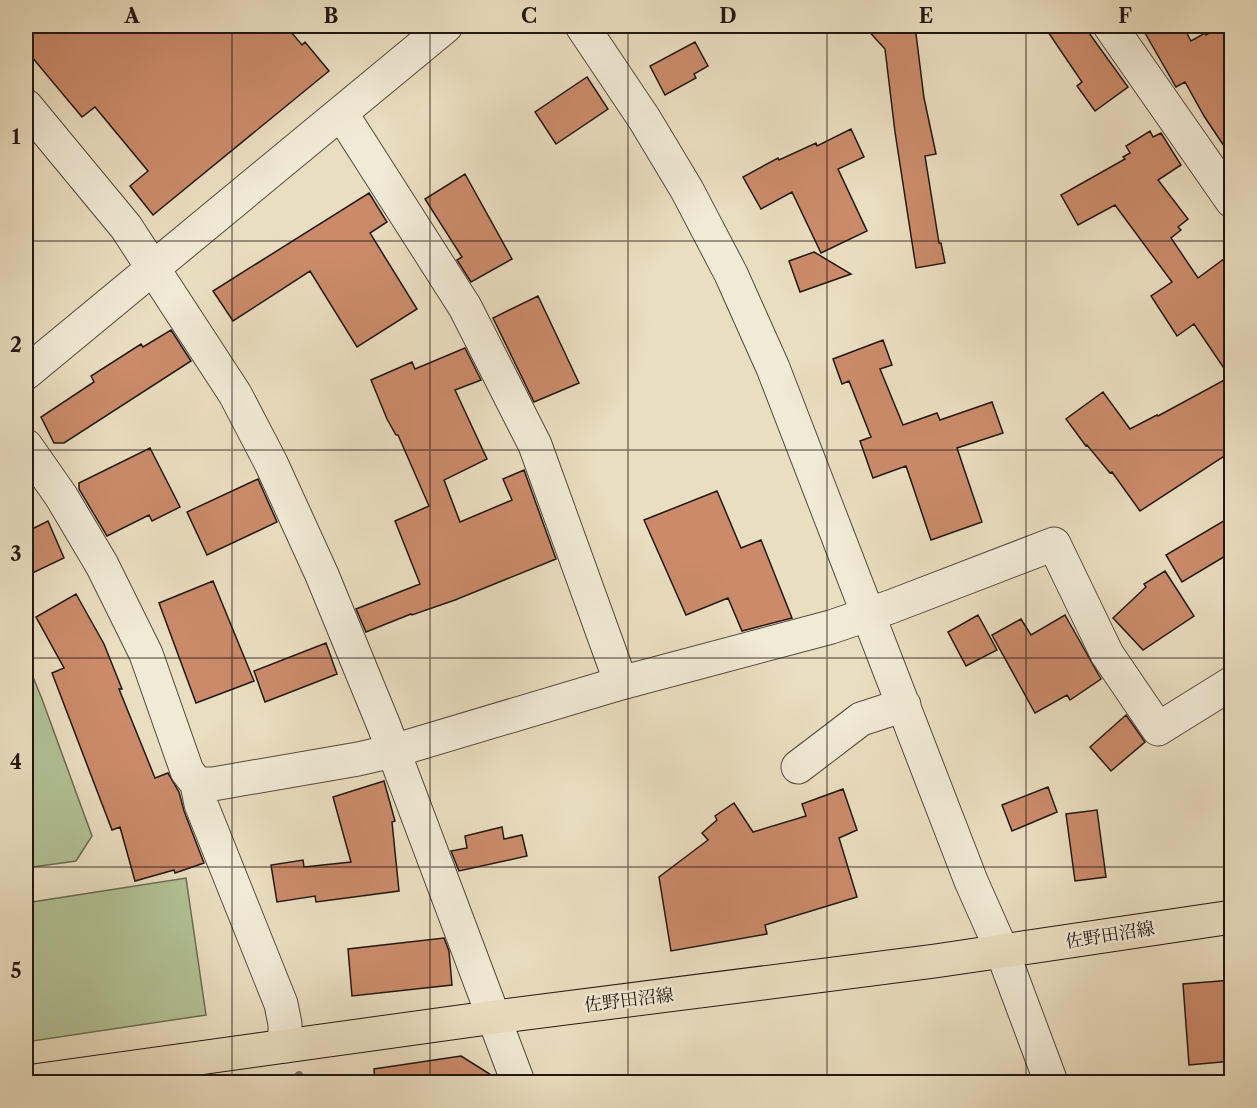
<svg xmlns="http://www.w3.org/2000/svg" width="1257" height="1108" viewBox="0 0 1257 1108" font-family="'Libre Caslon Text','Noto Serif JP',serif">
<rect width="100%" height="100%" fill="#eadec0"/>
<filter id="stains"><feTurbulence type="fractalNoise" baseFrequency=".00333" numOctaves="4"/><feColorMatrix values="0 0 0 0 .2 0 0 0 0 .09 0 0 0 0 .02 0 0 0 .5 -.17"/></filter>
<radialGradient id="worn" r=".72"><stop offset=".6" stop-color="#630" stop-opacity="0"/><stop offset="1" stop-color="#630" stop-opacity=".3"/></radialGradient>
<path fill="#b2c296" stroke="#6a6c54" stroke-width="1.5" d="M26,660L42,699L92,836L76,861L26,868Z
M186,878L206,1015L26,1042V903Z"/>
<g fill="none" stroke-linecap="round" stroke-linejoin="round">
<path stroke="#6a7977" stroke-width="8" d="M299,1075L301,1082"/>
</g>
<path fill="#cb8b6b" stroke="#211711" stroke-width="1.5" d="M26,26H286L302,45L305,42L329,71L153,215L130,186L148,171L95,107L82,117L26,50Z
M864,26H915L924,98L936,154L925,156L939,243H941L945,263L916,268L895,132L885,49Z
M1044,26H1084L1128,87L1095,111L1077,86L1082,82Z
M1141,26H1183L1191,41L1205,33L1206,35L1221,26H1232V158L1204,116L1185,82L1176,87Z
M695,42L708,66L694,74L696,78L665,95L650,66Z
M587,77L608,109L556,144L535,112Z
M851,129L864,157L838,169L867,231L821,253L792,192L761,209L743,177L778,158L779,160L816,143L817,146Z
M1150,131L1153,137L1161,133L1181,165L1158,180L1188,219L1178,227L1181,230L1171,238L1198,278L1232,253V450L1223,457L1140,511L1112,472L1110,473L1087,445L1086,446L1066,419L1103,392L1130,429L1157,415L1158,416L1230,377L1194,324L1177,336L1151,296L1172,282L1115,205L1078,225L1061,195L1125,159L1123,157L1130,153L1126,146Z
M465,174L512,259L471,282L457,260L462,257L425,199Z
M369,193L387,222L370,233L417,309L357,347L310,271L233,321L213,291Z
M814,252L851,274L800,292L789,261Z
M538,296L579,383L534,402L493,318Z
M171,330L191,361L64,443H54L41,417L94,382L91,376L141,344L143,347Z
M883,340L892,365L880,369L903,425L937,413L940,420L992,402L1003,433L957,448L982,522L931,540L906,466L873,478L860,441L871,437L849,381L842,384L833,359Z
M465,348L481,380L455,390L487,459L444,480L460,522L512,500L503,479L524,470L556,559L455,600L412,615L411,614L366,632L356,609L420,584L395,521L429,506L398,435H396L387,419L371,380L412,362L415,369Z
M150,448L180,507L152,521L149,515L107,536L79,489V483Z
M258,479L277,522L207,555L187,512Z
M717,491L741,548L761,540L792,618L742,631L728,598L686,615L644,520Z
M1232,516V552L1182,582L1166,555Z
M48,521L64,558L26,576V532Z
M1165,571L1194,616L1143,650L1113,618L1146,587L1144,584Z
M213,581L254,681L196,703L159,603Z
M76,594L104,644L122,689H119L155,778L168,773L179,792L184,811L204,863L175,873L174,870L135,881L120,827L112,830L52,673L64,668L36,617Z
M978,615L997,650L966,666L948,632Z
M1065,615L1101,679L1070,700L1067,695L1035,713L992,635L1021,619L1031,635Z
M326,643L337,674L265,702L254,671Z
M1126,715L1145,742L1111,771L1090,747Z
M384,781L395,821L392,822L399,891L316,902L315,896L277,902L271,865L303,860L304,867L351,862L333,797Z
M1048,787L1057,812L1012,831L1002,805Z
M843,789L857,830L839,838L857,897L765,925L767,934L671,951L659,877L708,840L702,833L717,820L715,816L734,803L753,832L806,816L802,804Z
M1097,810L1106,877L1075,881L1066,814Z
M502,827L504,839L522,835L527,856L459,871L451,851L467,848L465,836Z
M444,938L449,951L452,985L352,996L348,949Z
M1232,980V1061L1189,1065L1183,984Z
M461,1056L496,1078L498,1083H375L374,1069Z"/>
<g fill="none" stroke-linecap="round" stroke-linejoin="round">
<g stroke="#53493d" stroke-width="35">
<path id="minor" d="M582,26L645,120L687,190L731,274L773,368L971,881L1002,951L1051,1082
M1110,26L1232,201
M26,106L126,227L235,394L271,463L322,575L384,726L518,1082
M341,113L465,307L535,445L621,683
M26,373L446,26
M26,446L61,496L102,565L146,654L187,771L197,784H213L358,759L393,751L621,683L831,627L890,607L1054,544L1107,654L1158,729L1232,683
M798,767L861,719L904,705
M197,784L201,804L281,1004L285,1024V1046"/>
</g>
<g stroke="#211711" stroke-width="35">
<path id="major" d="M26,1082L495,1017L935,961L1232,917"/>
</g>
<use href="#minor" stroke="#f1ead6" stroke-width="33"/>
<use href="#major" stroke="#eadec0" stroke-width="33"/>
</g>
<path fill="none" stroke="#211711" stroke-width="1.5" stroke-opacity="0.55" d="M232,26V1082M430,26V1082M628,26V1082M827,26V1082M1026,26V1082M26,241H1232M26,450H1232M26,658H1232M26,867H1232"/>
<g text-anchor="middle" stroke-width="5" stroke-linejoin="round" paint-order="stroke">
<g font-size="18" fill="#211711" stroke="#f1ead6">
<text transform="translate(1110 935) rotate(-9)" y="6">佐野田沼線</text>
<text transform="translate(629 1000) rotate(-7)" y="6">佐野田沼線</text>
</g>
</g>
<rect width="1257" height="1108" fill="none" stroke="#eadec0" stroke-width="66"/>
<rect x="33" y="33" width="1191" height="1042" fill="none" stroke="#211711" stroke-width="2"/>
<g font-size="20" text-anchor="middle" font-weight="bold" fill="#211711">
<text x="132" y="23">A</text>
<text x="331" y="23">B</text>
<text x="529" y="23">C</text>
<text x="728" y="23">D</text>
<text x="926" y="23">E</text>
<text x="1125" y="23">F</text>
<text x="16" y="144">1</text>
<text x="16" y="352">2</text>
<text x="16" y="561">3</text>
<text x="16" y="769">4</text>
<text x="16" y="978">5</text>
</g>
<rect width="100%" height="100%" filter="url(#stains)"/>
<rect width="100%" height="100%" fill="url(#worn)"/>
</svg>
